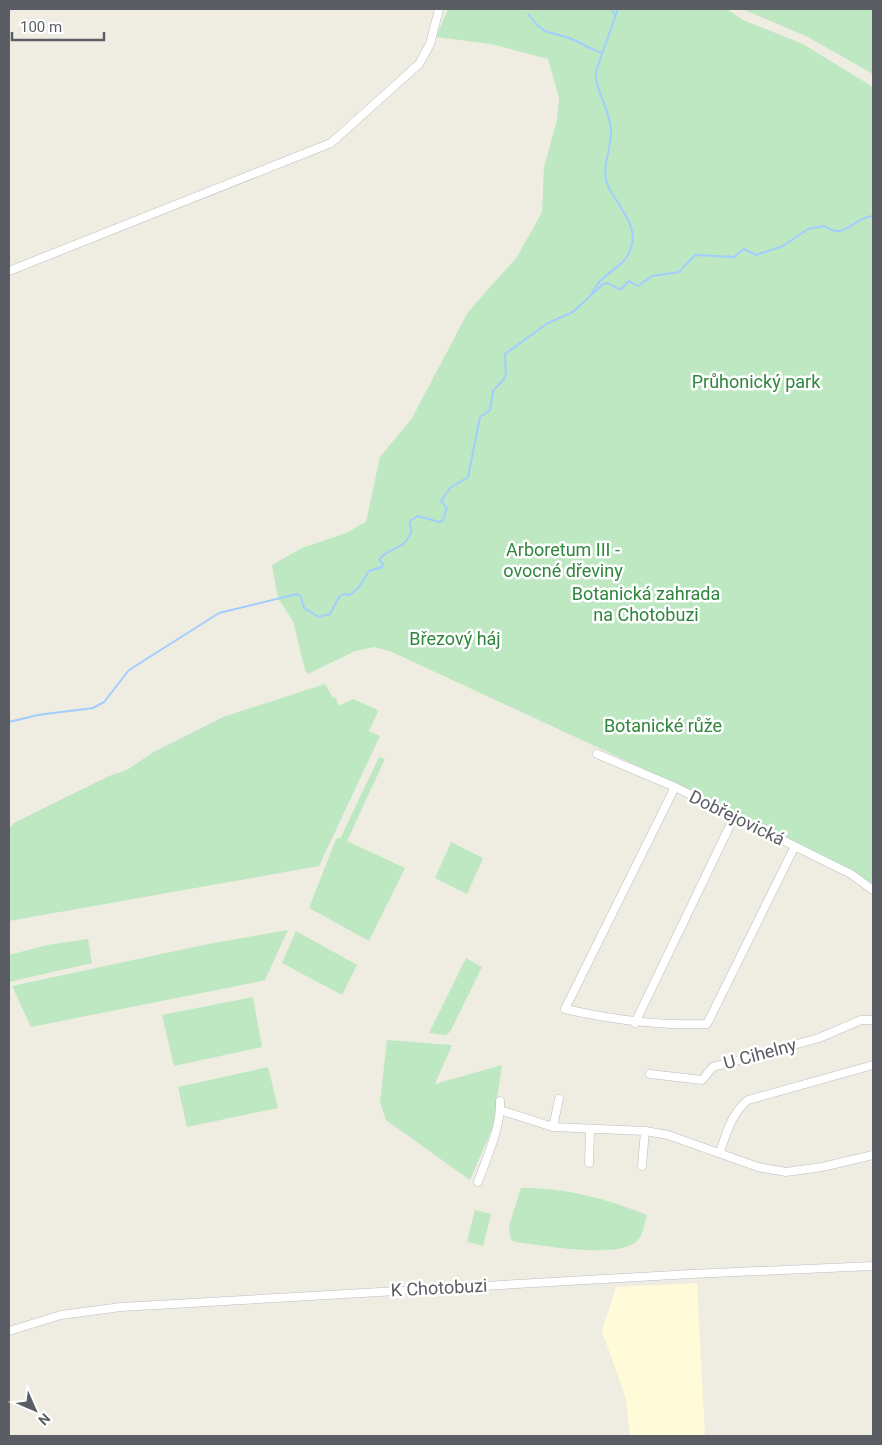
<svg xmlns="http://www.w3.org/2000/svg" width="882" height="1445" viewBox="0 0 882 1445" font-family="Roboto,sans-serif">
<rect width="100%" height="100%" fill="#efede2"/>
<path fill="#fffad7" d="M697,1283L705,1436H630L626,1399L602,1331L616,1287Z"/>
<path fill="#bde8c1" d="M448,9H727L743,20L803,44L873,87V885L850,869L724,806L392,652L374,647L355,651L308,674L305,670L293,621L278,598L272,565L302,548L346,533L366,522L380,457L412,418L468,312L517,257L542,212L544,167L557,120L559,98L548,59L491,44L436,37Z
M742,9H873V74L806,36Z
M325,684L333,698L335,697L339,706L353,699L376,709L378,712L369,731L380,736L319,866L9,921V829L14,823L109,776L127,770L152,753L223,717Z
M379,757L385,759L347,841L405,868L369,941L309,908L336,839L341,837Z
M451,842L483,858L467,894L435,878Z
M288,930L265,980L252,983L31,1027L12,986L208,944Z
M296,931L357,965L342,995L282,963Z
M88,939L92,963L9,982V955L47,945Z
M466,958L482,967L450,1032L446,1035L429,1033Z
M253,997L262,1047L174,1066L162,1015Z
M387,1040L452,1045L435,1084L502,1065L493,1127L470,1180L386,1120L380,1102Z
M268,1067L278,1108L187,1127L178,1087Z
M521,1188C566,1188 605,1198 647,1215C645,1222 643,1234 638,1240C622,1260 540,1245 516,1242L511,1240L509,1226Z
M475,1210L491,1214L483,1246L467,1242Z"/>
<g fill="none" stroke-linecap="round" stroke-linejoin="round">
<path stroke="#a2cdff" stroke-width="2" d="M611,9L615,15
M528,14C549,41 548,28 574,40C584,44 591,50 602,53
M592,293C600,273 625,269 631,248C639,225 617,205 608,186C600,169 612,148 611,130C610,109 595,92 596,71L618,9
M9,722L38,715L93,708L104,702L129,670L219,613L297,594L301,597L304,608L319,617L330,614L339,597L343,594L350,595L359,587L369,571L382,567L383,564L379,560C388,546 404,552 411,532C412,528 409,526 410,521L418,516L439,522L443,520L447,508L441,501L450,488L468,477L480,417L490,410L493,391L504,379L506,374L505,354L548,323L573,312L603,284L608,283L620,290L629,281L638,286L652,276L679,272L695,255L734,257L744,249L756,255L783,246L808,229L824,226C846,241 851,218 873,216"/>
<g stroke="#babcc2" stroke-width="9">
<path id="minor" d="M9,271L331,143L419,64L430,44L439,9
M597,754L675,787L851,874L873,890
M675,787L565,1009C613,1020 658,1026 707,1024L795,846
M635,1023L734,817
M650,1074L702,1080L713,1067L819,1038L861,1020H873
M500,1110L553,1127L645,1131L668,1135L758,1167L786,1172L822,1167L873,1155
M553,1127L559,1099
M720,1152C727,1132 731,1114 748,1100L873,1065
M589,1163L590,1130
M642,1166L645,1131
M478,1182C487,1156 501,1128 500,1101
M9,1331L61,1315L121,1307L691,1274L873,1266"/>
</g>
<use href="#minor" stroke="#fff" stroke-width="8"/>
</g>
<g text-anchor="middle" stroke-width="5" stroke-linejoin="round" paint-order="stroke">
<g font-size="18" fill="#2e873c" stroke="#fff">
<text x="756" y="388">Průhonický park</text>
<text x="563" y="556">Arboretum III -<tspan x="563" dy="21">ovocné dřeviny</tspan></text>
<text x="646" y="600">Botanická zahrada<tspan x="646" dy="21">na Chotobuzi</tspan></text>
<text x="455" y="645">Březový háj</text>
<text x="663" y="732">Botanické růže</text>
</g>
<g font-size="18" fill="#5a5e64" stroke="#fff">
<text transform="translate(737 818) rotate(26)" y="6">Dobřejovická</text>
<text transform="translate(760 1054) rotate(-15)" y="6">U Cihelny</text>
<text transform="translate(439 1288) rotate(-3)" y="6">K Chotobuzi</text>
</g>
</g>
<rect width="882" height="1445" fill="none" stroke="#5a5e64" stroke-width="20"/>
<g transform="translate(35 1410) rotate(135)" stroke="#ffffff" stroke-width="4" paint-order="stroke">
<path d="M0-4L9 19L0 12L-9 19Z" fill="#5a5e64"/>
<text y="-8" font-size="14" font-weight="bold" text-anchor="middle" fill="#5a5e64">N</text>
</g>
<path d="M12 32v8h92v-8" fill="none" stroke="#5a5e64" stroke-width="2.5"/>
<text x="20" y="32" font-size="15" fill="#5a5e64" stroke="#ffffff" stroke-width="4" paint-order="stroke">100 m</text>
</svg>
